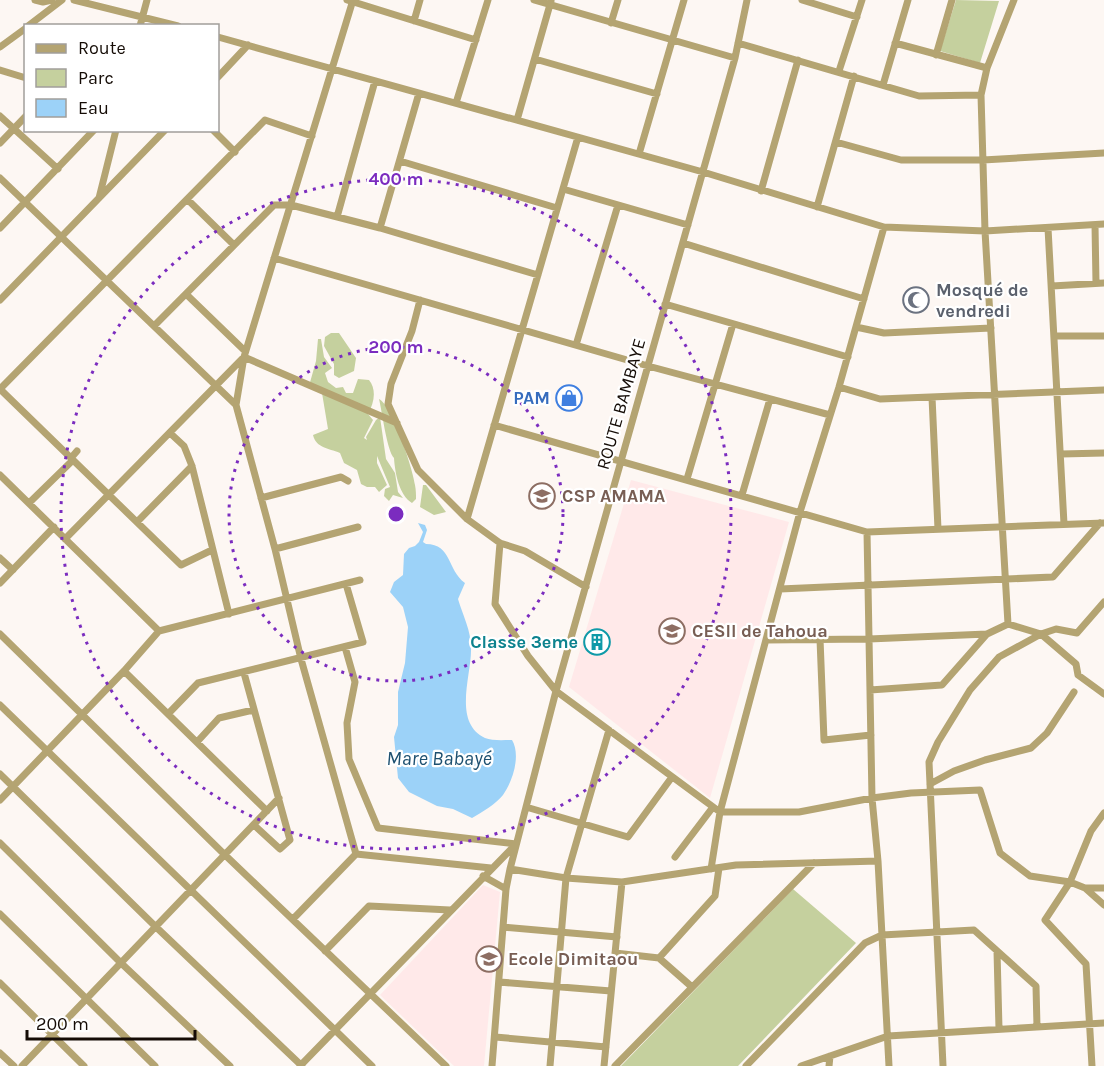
<svg xmlns="http://www.w3.org/2000/svg" width="1104" height="1066" viewBox="0 0 1104 1066" font-family="Karla,sans-serif">
<rect width="100%" height="100%" fill="#fdf7f3"/>
<path fill="#ffe9e9" d="M631,480L789,522L710,798L569,687Z
M483,885L500,892L484,1066H454L380,995Z"/>
<path fill="#c5d09e" d="M956,0L999,1L980,63L940,51Z
M331,333H339L356,358L354,371L339,378L334,375V364L324,346L325,337Z
M318,339H321L324,357L332,368L325,373L328,382L336,388L343,387L346,393H353L358,379L369,380C377,390 374,403 368,414L373,420L364,438L367,440L366,437L376,420L380,417L386,459L395,473L398,492L403,498L393,495L389,501L384,496L385,489L390,487L377,456V463L387,485L379,492L375,487H367L361,484L357,470L344,463L340,453C328,448 316,448 313,435L328,429L322,393L309,386L316,361Z
M379,399C392,405 413,469 415,485C416,490 416,495 416,499L412,503C399,495 395,473 394,458C387,451 382,411 379,399Z
M423,485H426L446,512L434,515L420,507Z
M793,889L856,943L738,1066H621Z"/>
<path fill="#9cd2f8" d="M418,523L425,525L427,530L423,542L426,544C452,544 447,570 465,583L458,599C463,616 471,630 471,648C472,675 452,722 485,738C492,741 504,740 512,740C521,755 513,781 503,795C496,804 482,812 472,818L453,809L437,806L409,792L398,778L394,737L398,725V692L405,663L408,627L403,607L390,592L394,582L403,575L404,554L409,548L415,546L419,542L423,532Z"/>
<g fill="none" stroke-linecap="round" stroke-linejoin="round">
<path stroke="#b4a472" stroke-width="7" d="M35,0L43,2L52,0
M74,0L178,26
M347,0L476,40
M534,0L735,58
M802,0L857,17
M414,21L420,0
M611,23L618,0
M28,26L62,0
M140,26L147,0
M218,37L703,172L884,227L985,231L1104,224
M738,43L919,96L981,95
M895,43L987,68
M0,47L26,28
M936,55L952,0
M535,59L657,94
M0,70L26,78
M839,71L862,0
M218,77L248,45
M883,85L908,0
M456,103L488,0
M0,116L58,169
M517,120L551,1
M213,130L235,152
M836,142L901,160H983L1104,153
M0,143L26,116
M639,154L684,0
M400,161L557,208
M0,178L236,405L275,549L301,659L356,854L491,868
M563,189L688,225
M761,191L798,60
M99,198L116,130
M188,200L234,245
M817,207L854,76
M337,217L375,81
M1095,225L1096,283
M0,228L94,130
M380,228L419,93
M1048,228L1064,524
M683,243L864,299
M274,258L648,366L830,415
M1052,286L1104,283
M186,294L245,351
M0,300L165,130
M420,300L412,331L391,384L388,404L418,470L467,519L500,543L525,551L586,587
M665,304L848,357
M154,326L274,205H291L380,228L538,275
M856,327L884,333L991,328
M1054,336H1104
M576,345L618,205
M839,387L880,399L1104,390
M0,389L265,120L312,136
M0,389L181,565L212,550
M932,397L938,529
M236,405L244,357L353,0
M494,425L867,532L1104,523
M170,433L184,446L192,466L229,614
M1061,454L1104,453
M71,458L77,451
M0,475L159,631
M687,479L733,324
M742,495L770,399
M261,498L341,477L348,481
M29,503L73,460
M467,519L578,137
M137,522L192,466
M867,532L872,798L878,861L889,1066
M65,539L244,357L397,423
M500,543L495,604L528,656L556,691L720,812H799L872,798L911,793L980,790L1000,853L1030,876L1070,882L1085,888H1104
M275,549L358,527
M0,558L13,570
M0,583L54,527
M780,589L1053,577L1100,523
M1008,624L985,231L981,95L987,68L1014,0
M0,634L224,854L446,1066
M820,639L824,740L871,735
M766,640L869,639L987,634L1008,624L1041,634L1076,664L1078,675L1104,694
M345,647L355,682L347,723L349,759L378,828L516,844
M124,671L267,811
M244,673L290,840L280,849L254,825
M870,690L942,685L987,634
M0,705L372,1066
M168,714L198,683L363,642L346,584
M197,742L219,718L253,710
M0,774L156,927L302,1066
M930,784L954,771L985,760L1031,748L1047,733L1074,692
M0,800L124,671L159,631L360,580
M526,807L628,837L672,777
M0,843L121,963L230,1066
M675,857L713,807
M510,869L566,878L622,882L736,865L878,861
M711,869L720,812L800,512L839,387L884,227
M483,876L506,889
M1085,888L1104,905
M0,914L155,1066
M293,919L356,854
M503,927L617,937
M325,951L369,906L450,910
M997,951L999,1029
M615,953L659,958L692,987
M659,958L715,896L719,868
M499,982L611,991
M0,983L84,1066
M495,1037L606,1047
M0,1053L14,1066
M22,1066L279,798
M300,1066L516,844
M492,1066L506,889L510,869L556,691L735,58L747,0
M550,1066L566,878L609,730
M604,1066L622,882
M615,1066L814,863
M746,1066L865,943L882,935L974,930L1036,986L1037,1027
M801,1066L888,1036L1104,1023
M829,1066L830,1056
M943,1066L929,762L938,742L970,690L999,657L1041,634L1056,629L1077,633L1104,602
M1092,1066L1086,964L1045,920L1070,882L1091,831L1104,813"/>
</g>
<g fill="none" stroke="#7b2cbf" stroke-width="3" stroke-dasharray="3 6">
<circle cx="396" cy="514" r="167"/>
<circle cx="396" cy="514" r="335"/>
</g>
<defs>
<g id="mosque-ring" transform="scale(1.35)"><circle r="9.5" fill="#fff" stroke="#6b7280" stroke-width="1.5"/><path d="M3.5-4.9A6 6 0 1 0 3.5 4.9A5 5 0 1 1 3.5-4.9Z" fill="#6b7280"/></g>
<g id="shop-ring" transform="scale(1.35)"><circle r="9.5" fill="#fff" stroke="#3f7fe0" stroke-width="1.5"/><path d="M-5-2.5h2.3a2.7 3.5 0 0 1 5.4 0H5L5.5 6h-11ZM-1.5-2.5h3a1.5 2.3 0 0 0-3 0Z" fill="#3f7fe0"/></g>
<g id="school-ring" transform="scale(1.35)"><circle r="9.5" fill="#fff" stroke="#8d6e63" stroke-width="1.5"/><path d="M0-5L7-2L0 1L-7-2ZM-4 1L0 2.5L4 1V4Q0 6-4 4Z" fill="#8d6e63"/></g>
<g id="building-ring" transform="scale(1.35)"><circle r="9.5" fill="#fff" stroke="#0f9aa8" stroke-width="1.5"/><path d="M-4-6H4V6H1V3H-1V6H-4ZM-2.5-4.3h1.7v1.8h-1.7ZM.8-4.3h1.7v1.8H.8ZM-2.5-1h1.7V.8h-1.7ZM.8-1h1.7V.8H.8Z" fill="#0f9aa8"/></g>
</defs>
<g fill-rule="evenodd">
<use href="#mosque-ring" x="916" y="300"/>
<use href="#shop-ring" x="569" y="398"/>
<use href="#school-ring" x="542" y="496"/>
<use href="#school-ring" x="672" y="631"/>
<use href="#building-ring" x="597" y="642"/>
<use href="#school-ring" x="489" y="959"/>
</g>
<g text-anchor="middle" stroke-width="4.5" stroke-linejoin="round" paint-order="stroke">
<g font-size="18" font-weight="bold" fill="#5b616d" stroke="#fff" text-anchor="start">
<text x="936" y="296">Mosqué de<tspan x="936" dy="21">vendredi</tspan></text>
</g>
<g font-size="18" font-weight="bold" fill="#366cbe" stroke="#fff" text-anchor="end">
<text x="550" y="404">PAM</text>
</g>
<g font-size="18" fill="#150c06" stroke="#fff">
<text transform="translate(621 404) rotate(-74)" y="6">ROUTE BAMBAYE</text>
</g>
<g font-size="18" font-weight="bold" fill="#785e54" stroke="#fff" text-anchor="start">
<text x="562" y="502">CSP AMAMA</text>
<text x="692" y="637">CESII de Tahoua</text>
<text x="508" y="965">Ecole Dimitaou</text>
</g>
<g font-size="18" font-weight="bold" fill="#0d838f" stroke="#fff" text-anchor="end">
<text x="578" y="648">Classe 3eme</text>
</g>
<g font-size="20" font-style="italic" fill="#1d5070" stroke="#fff">
<text x="439" y="765">Mare Babayé</text>
</g>
</g>
<circle cx="396" cy="514" r="9" fill="#7b2cbf" stroke="#fff" stroke-width="3"/>
<g font-size="18" text-anchor="middle" font-weight="bold" fill="#7b2cbf" stroke="#fff" stroke-width="4.5" stroke-linejoin="round" paint-order="stroke">
<text x="396" y="185">400 m</text>
<text x="396" y="353">200 m</text>
</g>
<rect x="24" y="24" width="195" height="108" fill="#ffffff" stroke="#a19e9b" stroke-width="1.5"/>
<rect x="36" y="44" width="30" height="9" fill="#b4a472" stroke="#a19e9b" stroke-width="1.5"/>
<text x="78" y="54" font-size="18" fill="#150c06">Route</text>
<rect x="36" y="69" width="30" height="18" fill="#c5d09e" stroke="#a19e9b" stroke-width="1.5"/>
<text x="78" y="84" font-size="18" fill="#150c06">Parc</text>
<rect x="36" y="99" width="30" height="18" fill="#9cd2f8" stroke="#a19e9b" stroke-width="1.5"/>
<text x="78" y="114" font-size="18" fill="#150c06">Eau</text>
<path d="M27 1030v9h168v-9" fill="none" stroke="#150c06" stroke-width="3"/>
<text x="36" y="1030" font-size="18" fill="#150c06" stroke="#ffffff" stroke-width="4.5" paint-order="stroke">200 m</text>
</svg>
